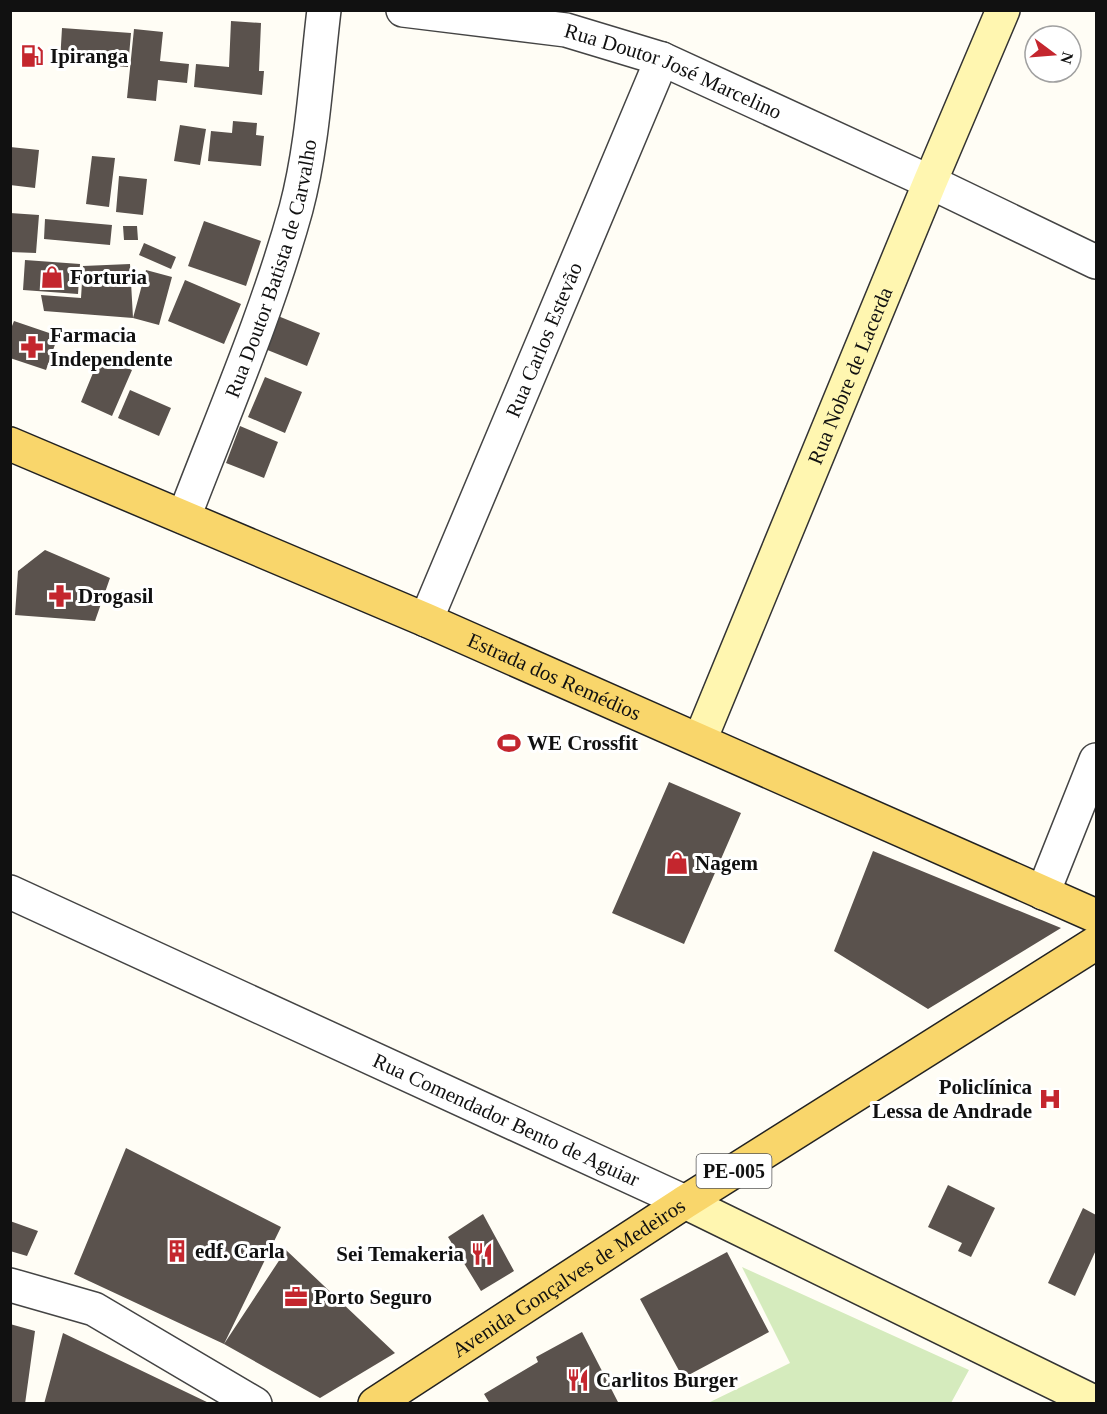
<svg xmlns="http://www.w3.org/2000/svg" width="1107" height="1414" viewBox="0 0 1107 1414" font-family="Georgia,serif">
<rect width="100%" height="100%" fill="#fffdf5"/>
<path fill="#d5ebbd" d="M742,1267L969,1370L951,1403H708L790,1363Z"/>
<path fill="#5a524d" d="M231,21L261,23L259,71H264L262,95L194,87L196,64L229,67Z
M62,28L131,33L128,67L60,62Z
M134,29L163,32L160,61L189,64L187,83L158,80L156,101L127,98Z
M233,121L257,123L256,135L264,136L261,166L208,161L211,131L232,133Z
M180,125L206,129L200,165L174,161Z
M10,147L39,150L35,188L10,185Z
M92,156L115,158L109,207L86,204Z
M119,176L147,179L143,215L116,212Z
M10,213L39,215L36,253L10,252Z
M45,219L112,225L110,245L44,239Z
M204,221L261,241L246,286L188,266Z
M123,226H137L138,240H124Z
M144,243L176,257L171,269L139,255Z
M25,260L80,264L78,294L23,290Z
M130,264L133,318L146,270L172,277L159,325L133,318L44,311L41,295L81,298L83,266Z
M185,280L241,304L224,344L168,321Z
M278,316L320,333L307,366L265,349Z
M14,321L58,336L46,370L10,358V331Z
M100,356L132,370L112,416L81,402Z
M265,377L302,392L285,433L248,417Z
M130,390L171,408L159,436L118,418Z
M240,426L278,442L264,478L226,463Z
M45,550L110,578L95,621L15,615L18,571Z
M669,782L741,813L684,944L612,913Z
M873,851L1061,928L928,1009L834,951Z
M126,1148L281,1227L224,1344L286,1250L395,1353L320,1398L224,1344L74,1274Z
M948,1185L995,1208L971,1257L958,1251L962,1243L928,1227Z
M1083,1208L1096,1215V1250L1075,1296L1048,1283Z
M483,1214L514,1271L481,1291L448,1237Z
M10,1221L38,1231L27,1256L10,1251Z
M727,1252L769,1332L683,1378L640,1299Z
M10,1324L35,1331L25,1404H10Z
M582,1332L619,1404H490L484,1394L538,1362L536,1357Z
M63,1333L211,1404H44Z"/>
<g fill="none" stroke-linecap="round" stroke-linejoin="round">
<g stroke="#444" stroke-width="36">
<g id="street">
<path id="s1" d="M403,10L566,30L662,59L930,182L1096,262"/>
<path id="s2" d="M184,517C223,415 267,314 296,209C313,145 316,76 324,10"/>
<path id="s3" d="M426,620L662,59"/>
<path id="s4" d="M10,892L685,1202"/>
<path d="M1043,893L1096,760"/>
<path d="M10,1285L94,1309L255,1404"/>
</g>
</g>
<g stroke="#333" stroke-width="36">
<g id="secondary">
<path id="s5" d="M700,740L930,182L1003,10"/>
<path d="M685,1202L1096,1403"/>
</g>
</g>
<g stroke="#222" stroke-width="36">
<g id="primary">
<path id="s6" d="M10,444L426,620L1096,916"/>
<path id="s7" d="M375,1404L685,1202L1096,943"/>
</g>
</g>
<use href="#street" stroke="#fff" stroke-width="33"/>
<use href="#secondary" stroke="#fff6b0" stroke-width="33"/>
<use href="#primary" stroke="#f9d66b" stroke-width="33"/>
</g>
<defs>
<g id="fuel-bare" transform="scale(1.8)"><path d="M-5.5-6h7V0h2V4h1.3V-2.5L3-4.5l.8-.8L6-3V5H2.5V1h-1V6h-7ZM-4.2-4.7v3.2H.2V-4.7Z" fill="#c4262e" stroke="#fff" stroke-width="2.5" paint-order="stroke"/></g>
<g id="shop-bare" transform="scale(1.8)"><path d="M-5-2.5h2.3a2.7 3.5 0 0 1 5.4 0H5L5.5 6h-11ZM-1.5-2.5h3a1.5 2.3 0 0 0-3 0Z" fill="#c4262e" stroke="#fff" stroke-width="2.5" paint-order="stroke"/></g>
<g id="pharmacy-bare" transform="scale(1.8)"><path d="M-2-6h4v4h4v4h-4v4h-4v-4h-4v-4h4Z" fill="#c4262e" stroke="#fff" stroke-width="2.5" paint-order="stroke"/></g>
<g id="stadium-bare" transform="scale(1.8)"><path d="M0-5a6.5 5 0 1 0 0 10a6.5 5 0 1 0 0-10ZM-3.5-1.8h7v3.6h-7Z" fill="#c4262e" stroke="#fff" stroke-width="2.5" paint-order="stroke"/></g>
<g id="hospital-bare" transform="scale(1.8)"><path d="M-5-5h3v3.5h4V-5h3V5h-3V1.5h-4V5h-3Z" fill="#c4262e" stroke="#fff" stroke-width="2.5" paint-order="stroke"/></g>
<g id="building-bare" transform="scale(1.8)"><path d="M-4-6H4V6H1V3H-1V6H-4ZM-2.5-4.3h1.7v1.8h-1.7ZM.8-4.3h1.7v1.8H.8ZM-2.5-1h1.7V.8h-1.7ZM.8-1h1.7V.8H.8Z" fill="#c4262e" stroke="#fff" stroke-width="2.5" paint-order="stroke"/></g>
<g id="restaurant-bare" transform="scale(1.8)"><path d="M-5-6h1v4h1v-4h1v4h1v-4h1v5L-1.5 .5V6h-2V.5L-5-1ZM5-6V6H3V1.5H1.5Q1.5-4 5-6Z" fill="#c4262e" stroke="#fff" stroke-width="2.5" paint-order="stroke"/></g>
<g id="office-bare" transform="scale(1.8)"><path d="M-6-3h4V-5.5h4V-3h4V5H-6ZM-1-4.5V-3h2v-1.5ZM-6 0V1H6V0Z" fill="#c4262e" stroke="#fff" stroke-width="2.5" paint-order="stroke"/></g>
</defs>
<g fill-rule="evenodd">
<use href="#fuel-bare" x="32" y="56"/>
<use href="#shop-bare" x="52" y="277"/>
<use href="#pharmacy-bare" x="32" y="347"/>
<use href="#pharmacy-bare" x="60" y="596"/>
<use href="#stadium-bare" x="509" y="743"/>
<use href="#shop-bare" x="677" y="863"/>
<use href="#hospital-bare" x="1050" y="1099"/>
<use href="#building-bare" x="177" y="1251"/>
<use href="#restaurant-bare" x="482" y="1254"/>
<use href="#office-bare" x="296" y="1297"/>
<use href="#restaurant-bare" x="578" y="1380"/>
</g>
<g text-anchor="middle" stroke-width="6" stroke-linejoin="round" paint-order="stroke">
<rect fill="#fff" stroke="#585858" stroke-width="1.5" x="696.5" y="1154" width="75" height="34" rx="4.5"/>
<g font-size="20" font-weight="bold" fill="#111">
<text x="734" y="1178">PE-005</text>
</g>
<g font-size="21" font-weight="bold" fill="#111" stroke="#fff" text-anchor="start">
<text x="50" y="63">Ipiranga</text>
<text x="70" y="284">Forturia</text>
<text x="50" y="342">Farmacia<tspan x="50" dy="24">Independente</tspan></text>
<text x="78" y="603">Drogasil</text>
<text x="527" y="750">WE Crossfit</text>
<text x="695" y="870">Nagem</text>
<text x="1032" y="1094" text-anchor="end">Policlínica<tspan x="1032" dy="24">Lessa de Andrade</tspan></text>
<text x="195" y="1258">edf. Carla</text>
<text x="464" y="1261" text-anchor="end">Sei Temakeria</text>
<text x="314" y="1304">Porto Seguro</text>
<text x="596" y="1387">Carlitos Burger</text>
</g>
<g font-size="21" fill="#111" stroke="#fff">
<text dy="7" stroke="none"><textPath href="#s1" startOffset="279">Rua Doutor José Marcelino</textPath></text>
<text dy="7" stroke="none"><textPath href="#s2" startOffset="264">Rua Doutor Batista de Carvalho</textPath></text>
<text dy="7" stroke="none"><textPath href="#s3" startOffset="304">Rua Carlos Estevão</textPath></text>
<text dy="7" stroke="none"><textPath href="#s5" startOffset="394">Rua Nobre de Lacerda</textPath></text>
<text dy="7" stroke="none"><textPath href="#s6" startOffset="592">Estrada dos Remédios</textPath></text>
<text dy="7" stroke="none"><textPath href="#s4" startOffset="546">Rua Comendador Bento de Aguiar</textPath></text>
<text dy="7" stroke="none"><textPath href="#s7" startOffset="231">Avenida Gonçalves de Medeiros</textPath></text>
</g>
</g>
<rect width="1107" height="1414" fill="none" stroke="#111111" stroke-width="24"/>
<g transform="translate(1053 54) rotate(106)"><circle r="28" fill="#ffffff" stroke="#a0a0a0" stroke-width="1.5"/>
<path d="M0-4.5L10 22L0 15L-10 22Z" fill="#c4262e"/>
<text y="-9" font-size="16" font-weight="bold" text-anchor="middle" fill="#111111">N</text>
</g>
</svg>
